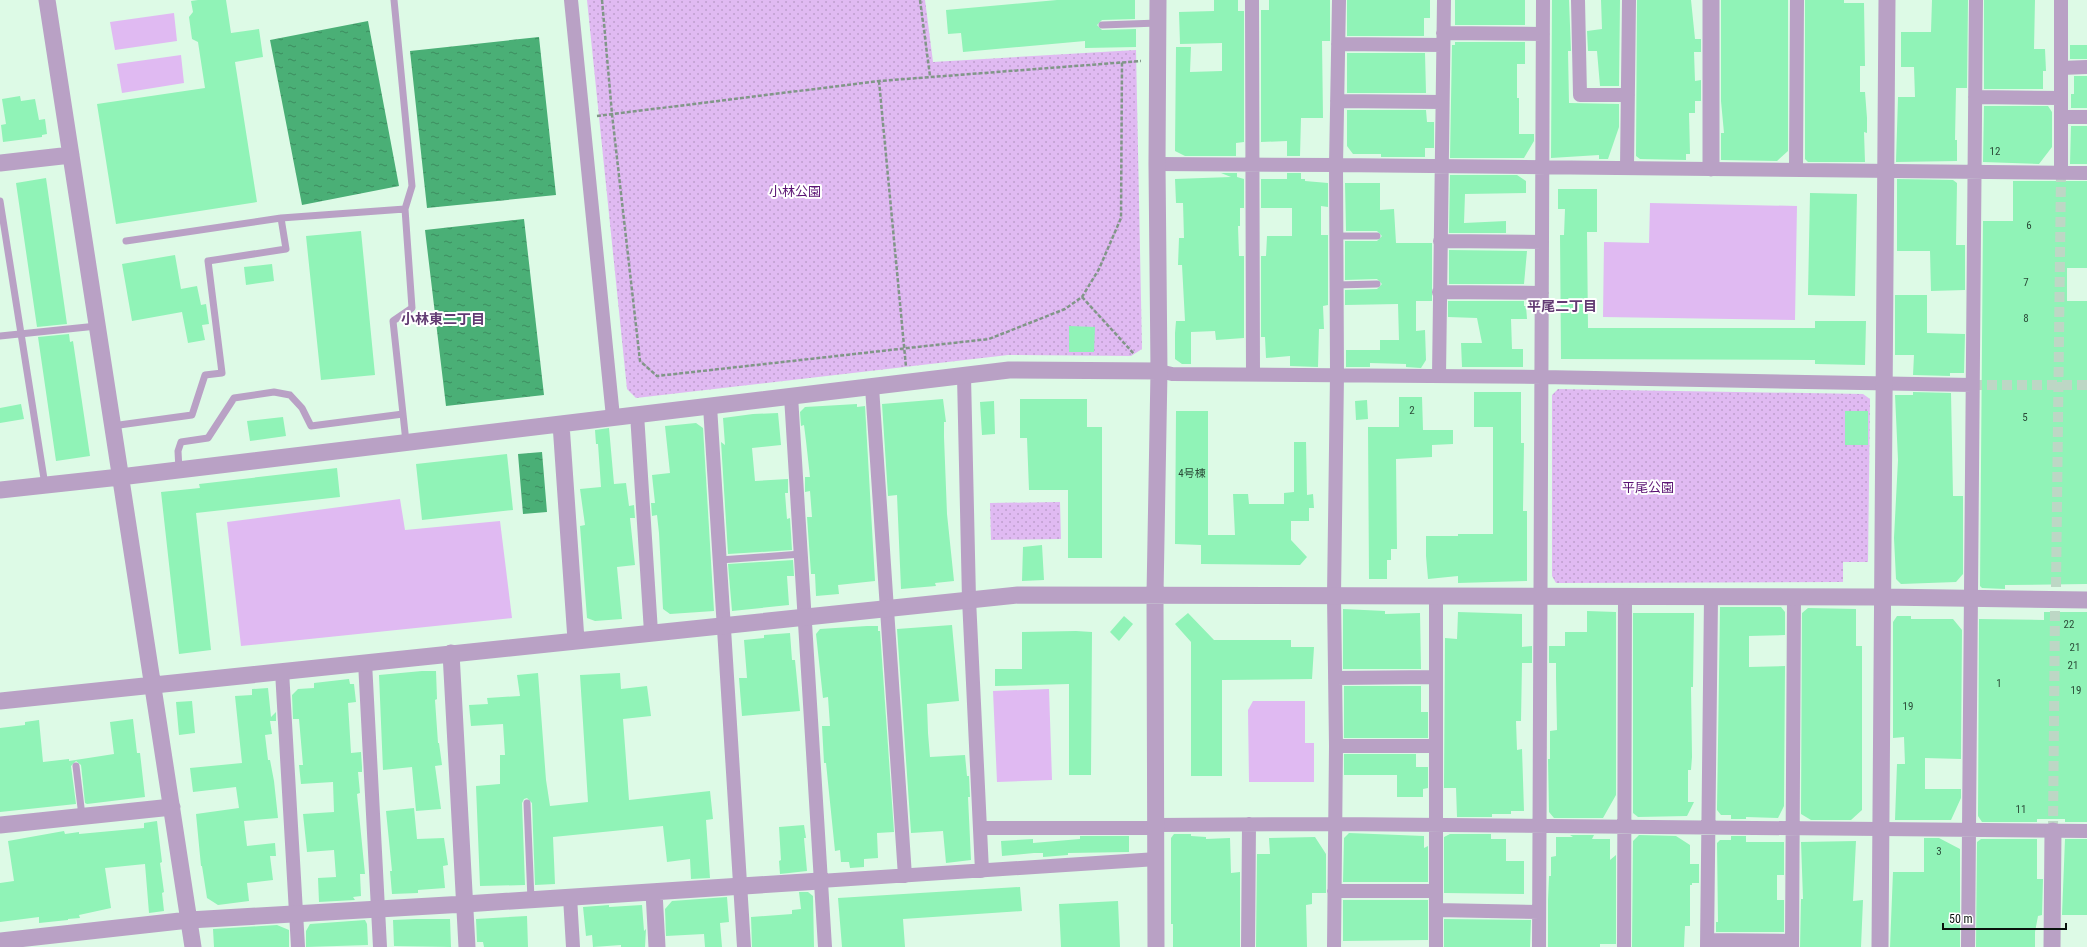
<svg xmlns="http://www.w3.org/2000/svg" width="2087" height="947" viewBox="0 0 2087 947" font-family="'Roboto Condensed','Noto Sans JP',sans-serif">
<defs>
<pattern id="park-dots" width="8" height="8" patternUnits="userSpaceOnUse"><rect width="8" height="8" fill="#e0baf2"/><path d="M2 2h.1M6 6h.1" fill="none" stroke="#bf9fce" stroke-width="1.8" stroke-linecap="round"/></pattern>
<pattern id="water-ripples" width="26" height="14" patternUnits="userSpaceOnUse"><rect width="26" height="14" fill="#4aaf76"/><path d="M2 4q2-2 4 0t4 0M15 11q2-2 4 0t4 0" fill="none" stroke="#3c8d5f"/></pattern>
</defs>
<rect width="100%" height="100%" fill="#ddfae6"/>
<path fill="#e0baf2" d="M174,13L177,41L115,50L110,22Z
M181,55L184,83L122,93L117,64Z
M1650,203L1797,206L1795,320L1603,317L1604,242L1649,243Z
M400,499L405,530L500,521L512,618L241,646L227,522Z
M1049,689L1052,780L997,782L993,691Z
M1253,701H1305V743H1314V782H1249L1248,710Z"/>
<path fill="url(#park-dots)" d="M587,0H925L933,62L1136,50L1142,349L1131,356L1008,355L636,398L627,389Z
M1558,389L1863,394L1870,399L1868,562H1843V582L1556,583L1552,576V395Z
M1060,502L1061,539L991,540L990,503Z"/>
<path fill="url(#water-ripples)" d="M368,21L399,186L302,205L270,40Z
M539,37L556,195L427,208L410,51Z
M524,219L544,395L446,406L425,230Z
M542,452L547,512L523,514L518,454Z"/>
<path fill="#90f3b7" d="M198,0H226L231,33L259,29L263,57L235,62L257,202L116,224L97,104L205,88L198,42L192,39L189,17L193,12L191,1Z
M1057,0H1135V19L1102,20L1097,25L1102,30L1136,29V47L1085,48V41L963,52L961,33L948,34L946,10Z
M1214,0H1238V11H1244V142L1236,143V156H1185L1175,151L1176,47H1191L1190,72L1222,71V43L1180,44L1179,12L1214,11Z
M1269,0H1330V41H1322L1323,118H1301L1300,156H1287V141L1261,142V10H1269Z
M1347,0H1430V18H1424V36H1347Z
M1455,0H1525V25H1455Z
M1552,0H1569L1571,51H1568L1569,103L1619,104V127L1608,159H1599V155L1551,158Z
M1601,0H1620L1619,86H1600L1597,51H1588L1587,31L1602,29Z
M1637,0H1691L1695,39H1701V52H1694L1695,81L1701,80V101H1695V113H1689L1690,154H1686V160L1640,159L1636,156Z
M1721,0H1788V151L1777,161L1721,160V133H1724L1721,101Z
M1805,0H1844V3H1864L1865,66H1860V92H1865L1867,118V133L1864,132L1865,162H1808L1805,159Z
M1932,0H1968L1967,88H1956L1955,140H1957V161L1896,162L1898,97H1915L1914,67H1901V32H1931Z
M1984,0H2035L2034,49H2045L2046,71H2043V89H1984Z
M1455,42H1525V64H1517V98H1519V134H1534V141L1524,158H1450L1452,45H1455Z
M2070,45H2087V59H2070Z
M1347,53H1425L1426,93H1347Z
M2074,76H2087V108H2071V94H2074Z
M20,96L21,101L35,99L39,120L45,119L47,134L42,135V137L3,142L1,125L6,124L2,99Z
M1984,106H2048L2052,112V147L2039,164L1983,162Z
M1347,110H1426L1427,122H1434V148H1425V157H1381V154H1353L1347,146Z
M2071,126H2087V164H2070Z
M1221,173H1237V177L1244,179V208H1240V226H1238L1239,256H1244V338L1216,340L1215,331L1191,332V364H1182L1175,359V333L1176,321H1185L1182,265H1178L1179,238H1184L1183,203H1176L1175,179L1231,177Z
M1287,173H1301V179H1305V181L1328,183V207L1321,206V235H1328V305L1323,306L1324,329H1319L1318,367L1290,366V356L1266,358L1265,337H1261V256H1266L1267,236H1292V208H1261V179H1287Z
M1450,175H1517L1526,181V193L1465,194L1464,223L1506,221V233H1449Z
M46,178L67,324L37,327L16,183Z
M1897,179L1953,180L1957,183L1956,245H1965V290L1931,291L1930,251H1897Z
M2013,181H2087V268H2067V301H2087V584L2005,585V589L1982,588L1980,586L1983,221H2013Z
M1345,183H1380V210L1394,209L1396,243H1432V301H1416V331L1425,330L1426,360L1421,368L1406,367V364L1370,363V367H1346V350H1380V340H1399L1398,304L1345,305V290L1377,289L1382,284L1377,279L1345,280V241H1377L1382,236L1377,231H1346Z
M1558,189H1597V232H1587L1588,328H1815V321H1866L1865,365L1815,364V360L1561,359L1560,235H1564L1565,209H1558Z
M1810,193L1857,194L1855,296L1808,295Z
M361,231L375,375L321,380L306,236Z
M1449,250L1527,251L1524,284H1449Z
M175,255L181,289L197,286L201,305L206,304L209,324L202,325L205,340L188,343L182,312L132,321L122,264Z
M272,264L274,281L246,285L244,267Z
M1895,295H1927V333L1965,334L1964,373H1950V376L1913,375L1914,355H1895Z
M1448,301H1524V306H1526L1527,319H1511L1512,349H1523V367H1462L1461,343H1482L1477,318L1448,317Z
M1069,326L1095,327L1094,352H1069Z
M69,334L70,342L73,341L90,456L56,461L38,337Z
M1474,392H1521V443H1524L1523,511H1527V581L1458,583V576L1428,579L1426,556V536H1458V534H1493V427H1474Z
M1913,392L1951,393L1953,496H1963V574L1956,582L1901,584L1896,579L1894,538L1898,460L1895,395H1913Z
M1399,397H1422L1423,430H1453V444L1432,445V457L1396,459L1397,549H1391V560H1387V579H1369L1368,427H1399Z
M943,399L946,422H944V437L947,514L954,581L935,583L936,586L901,589L897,495L888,496L882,404Z
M1020,399H1087V427H1102V558H1068V490H1029L1027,438H1020Z
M1367,400L1368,419L1356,420L1355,401Z
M994,401L995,434L982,435L980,402Z
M21,404L24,419L0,423V408Z
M857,404V407L865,406L875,581L838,585L839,594L816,596L815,574H811L807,517H812L810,491L805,492V477H810L806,441L804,425L801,426L800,412L805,407Z
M1176,411H1208V535H1235L1233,494H1248L1249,504H1284V493L1294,492V442H1306L1307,495L1313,494L1314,508H1309V521H1291V540L1307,557L1300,565L1201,564V545L1175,544Z
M1845,411H1868V445H1845Z
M778,413L781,445L752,448L755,481L788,479V493H785L787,519L790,518L792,550L728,554L721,442L725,445L723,418L753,414Z
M283,417L286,436L250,441L247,421Z
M696,423L703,428L714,611L670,614L663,609L659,533L657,515L652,516L651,503H655L652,475L670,473L665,426Z
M609,428L614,484L626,483L629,506L634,505L635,518H630L635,565L617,567L622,619L595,621L587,618L580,526L585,525L580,489L601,487L598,444H596L595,430Z
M507,454L513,510L422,520L416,464Z
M337,468L340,497L196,513L211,650L179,654L161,492L200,488L199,484Z
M1042,545L1044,580L1022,581L1023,547Z
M793,560L794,576H787L789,605L732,611L728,564Z
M1720,607H1781L1785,612V635L1749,636V667L1785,666L1784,806L1778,818L1746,817V819H1731V815H1721L1717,810Z
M1808,608L1856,609V646H1862V810L1851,820H1811L1801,814L1802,613Z
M1343,609L1385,611V614L1420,613L1421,669H1343Z
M1587,611L1616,612V795L1603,818H1554L1549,812L1548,759H1550V731L1557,730L1556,678V663H1549V646H1565V632H1587Z
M1458,612L1522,614V647L1532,646V663H1522L1521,721H1516L1517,750L1522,749L1524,811H1511V814H1492V817H1457L1456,788H1444L1445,638L1457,639Z
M2044,612H2087V822H2065V819H2037V822H1982L1978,816L1979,619L2044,620Z
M1188,613L1214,640H1291V647H1314L1312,679L1222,680V776H1191V642L1175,624Z
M1633,613H1694L1693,687H1691L1692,757L1691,770H1688V802H1694L1687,816L1638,817L1633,813Z
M1124,616L1133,624L1119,641L1110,632Z
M1897,616H1911V619H1953L1962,630L1961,759L1925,758V789H1961V798L1951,820H1895L1897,764H1905L1904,737L1893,738V622Z
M952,625L959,701L927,704L928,733L930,757L965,755L967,776H969L970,797H968L971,860L946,863L943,831L911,833L897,629Z
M867,626H878V631H880L894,832L877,833L878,858L864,859V867L850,868L849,862H841L840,850L835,851L826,763H824L822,726H830L828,697L823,698L816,634L820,629Z
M1076,631L1092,632L1091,775H1069V684L995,686V669H1022V632Z
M790,633L792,660H795L800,711L742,716L739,678H747L744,640L764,638V635Z
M422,671H436L437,699L435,700L438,743H439L442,765L435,766L441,809L416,811L412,767L383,770L379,675Z
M538,673L546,780L550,806L588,802L580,675L620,673L621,689L647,686L651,716L623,719L629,800L710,791L713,819L706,820L710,878L691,879L690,859L667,862L663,826L553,837L555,884L535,885L532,803L527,798L524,799L522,803L525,885L480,886L476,786L500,784V755H505L503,724L471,726L469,705L488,704L487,698L520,696L517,675Z
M349,679L350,684H354L356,702L348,703L351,753L361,752L362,767V772H358L360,793L357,794L365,874H360L361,896L353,897L355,900L319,902L318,878L336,877L334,850L307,852L303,814L334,812L333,782L301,784L299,765H303L299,719H293L292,695L298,689L314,688V683Z
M1344,686H1421V712H1428V738H1344Z
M268,688L271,717L276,712V721H270L272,734L265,735L268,760H270L274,781L278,818L244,821L247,846L275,843L276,856H270L273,880L247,883L249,901L218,905L207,898L202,866H201L196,814L239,808L236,787L193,792L190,768L242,763L235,696L252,695V689Z
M192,701L195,733L179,735L176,702Z
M133,719L137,753H140L145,797L87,804L85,803L81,765L76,761L71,766L76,804L0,812V728L25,725V722L39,720L43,762L69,759V761L114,754L110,722Z
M1344,754H1416V767H1428V788L1423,789V797H1397V775H1344Z
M414,808L417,839L444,838L448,865L443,866L445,888L418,890V893L392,894L390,871H392L386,811Z
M157,821L162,862L160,863L164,892L162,893L164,911L149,913L145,864L105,868L111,908L79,915L80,918L68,919V920L39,923V917L0,922V883L14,881L8,841L64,831L65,834L79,832V834L144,828V823Z
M804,825L806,838H804L807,871L780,874L779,861L781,860L779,827Z
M1349,833L1424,836V848L1428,846V882H1343L1344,838Z
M1174,834H1191V836L1206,837V839L1230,838L1231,873L1240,872V947H1173V924H1171V838Z
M1450,834H1491V839H1506V861H1524V894L1444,893V837Z
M1570,835H1594L1592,839H1610V860L1616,855V944H1600V947H1548V900L1549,876H1551V857L1556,856V837H1573Z
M1639,835L1676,836L1690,845V864H1699V883H1692V885H1690V926H1685L1684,947H1632L1633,841Z
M1080,836H1129V852L1068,853V855L1043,857V853H1034L1002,856L1001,841L1033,839V843L1080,839Z
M1731,836H1746V842H1784V875H1777V900H1784V932H1716V922H1718L1717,843L1720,840H1731Z
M1315,837L1326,854V893H1312V904L1306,905L1307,947H1256L1257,854H1270L1269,838Z
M1924,838H1939L1960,849V947H1890L1893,872H1924Z
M1981,839H2037V879H2043L2042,915L2038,916L2035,932V947H1976L1977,842Z
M2065,839H2087V915H2062Z
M1856,841L1853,901L1863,900L1861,947H1800L1801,899H1803L1801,842Z
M1020,887L1022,911L903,919L905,947H842L838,898Z
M799,892H808L813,896L814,947H752L751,917L792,914V910L801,909Z
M727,897L729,922L720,923L722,947H705L704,934L666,936L665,909L672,901Z
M1343,900H1428V940L1343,941Z
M1118,901L1120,947H1061L1059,904Z
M609,905V907L642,905L644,931L646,929L645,947H621V945L593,947L592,935L586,936L583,907Z
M527,916L528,947H484L483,942H477L476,919Z
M416,919H450L451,947L394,946L393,920Z
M1444,919L1531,920L1530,947H1444Z
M365,920L367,924L368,945L306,947V931L310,924Z
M277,925L289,930V947H214L213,929Z"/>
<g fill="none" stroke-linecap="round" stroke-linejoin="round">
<path stroke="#bdd7c5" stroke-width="10" stroke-dasharray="10 5" stroke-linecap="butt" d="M1972,385H2087
M2056,587L2061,173
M2053,831L2055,609"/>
<path stroke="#819688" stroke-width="2.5" stroke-dasharray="4 2" stroke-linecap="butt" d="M602,0L612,114L640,361L657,376L989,339L1065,309L1082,297L1099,269L1121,218L1122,61
M920,0L930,76
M879,81L906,367
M597,116L879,81L1141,61
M1082,297L1134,354"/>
<path stroke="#b9a1c5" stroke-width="7" d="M394,0L412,186L405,209L412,308L393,321L406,442
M1102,25L1158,23
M0,201L45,485
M1336,236H1377
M126,241L281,218L405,209
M1336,285L1377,284
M0,336L97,326
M112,426L192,415L205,375L222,373L208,261L286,249L281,218
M179,470L178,451L181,442L208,438L234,398L274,392L290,395L302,408L311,426L403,414
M720,560L801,554
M76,766L82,816
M527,803L531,900"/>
<path stroke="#b9a1c5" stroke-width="14" d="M571,0L613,417
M1252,0L1253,374
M1578,0L1580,95H1628
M1443,33L1543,34
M1338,44L1443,45
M2061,68L2087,67
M1975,97L2061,98
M1337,101L1442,102
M2061,117H2087
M1157,164L1336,165L2087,173
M1627,167L1629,0
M1796,169L1797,0
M2061,173V0
M1440,241L1542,242
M1439,292L1542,293
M1159,371L1172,374L1542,377L1972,385
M964,376L969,599L982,871
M1439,376L1444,0
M872,387L905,876
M791,396L825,947
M710,406L744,947
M637,414L651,632
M1436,597V947
M365,662L380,947
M282,671L298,947
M1335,678L1436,677
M1336,746H1436
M980,828H1149L1156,825L1335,824L2087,831
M820,881L1157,859
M1334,891H1436
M570,897L573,947
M1436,910L1539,912
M1707,940L1792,941
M1248,947L1249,824
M1334,947L1336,746L1334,596L1337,375L1336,165L1339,0
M1539,947L1543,0
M1624,947L1625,597
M1707,947L1711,597
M1792,947L1794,597
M1968,947L1976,0"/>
<path stroke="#b9a1c5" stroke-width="17" d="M47,0L193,947
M1711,0V168
M0,163L71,155
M561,424L576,640
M0,490L120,477L1009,370L1159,371
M451,653L467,947
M0,701L1018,595L1882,597L2087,600
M0,825L172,807
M654,892L657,947
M0,941L189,920L465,904L820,881
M1156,947L1155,595L1159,371L1157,164L1158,0
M1880,947L1887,0
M2052,947L2053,831"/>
</g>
<g text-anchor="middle" stroke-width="4" stroke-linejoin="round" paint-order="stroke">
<g font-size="11" fill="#2b4b38">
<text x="1995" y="155">12</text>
<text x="2029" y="229">6</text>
<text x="2026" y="286">7</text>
<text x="2026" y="322">8</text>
<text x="1412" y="414">2</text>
<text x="2025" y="421">5</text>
<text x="1192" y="477">4号棟</text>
<text x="2069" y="628">22</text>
<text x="2075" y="651">21</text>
<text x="2073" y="669">21</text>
<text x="1999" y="687">1</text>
<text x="2076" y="694">19</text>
<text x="1908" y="710">19</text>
<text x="2021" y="813">11</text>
<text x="1939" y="855">3</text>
</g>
<g font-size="13" fill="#5a1373" stroke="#fff">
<text x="795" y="196">小林公園</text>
<text x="1648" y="492">平尾公園</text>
</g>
<g font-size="14" font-weight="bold" fill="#623b73" stroke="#fff">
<text x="1562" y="311">平尾二丁目</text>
<text x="443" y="324">小林東二丁目</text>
</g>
</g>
<path d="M1943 923v6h123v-6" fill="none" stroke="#09130d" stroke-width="2"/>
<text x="1949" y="923" font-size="12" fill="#09130d" stroke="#ffffff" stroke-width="3" paint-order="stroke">50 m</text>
</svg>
